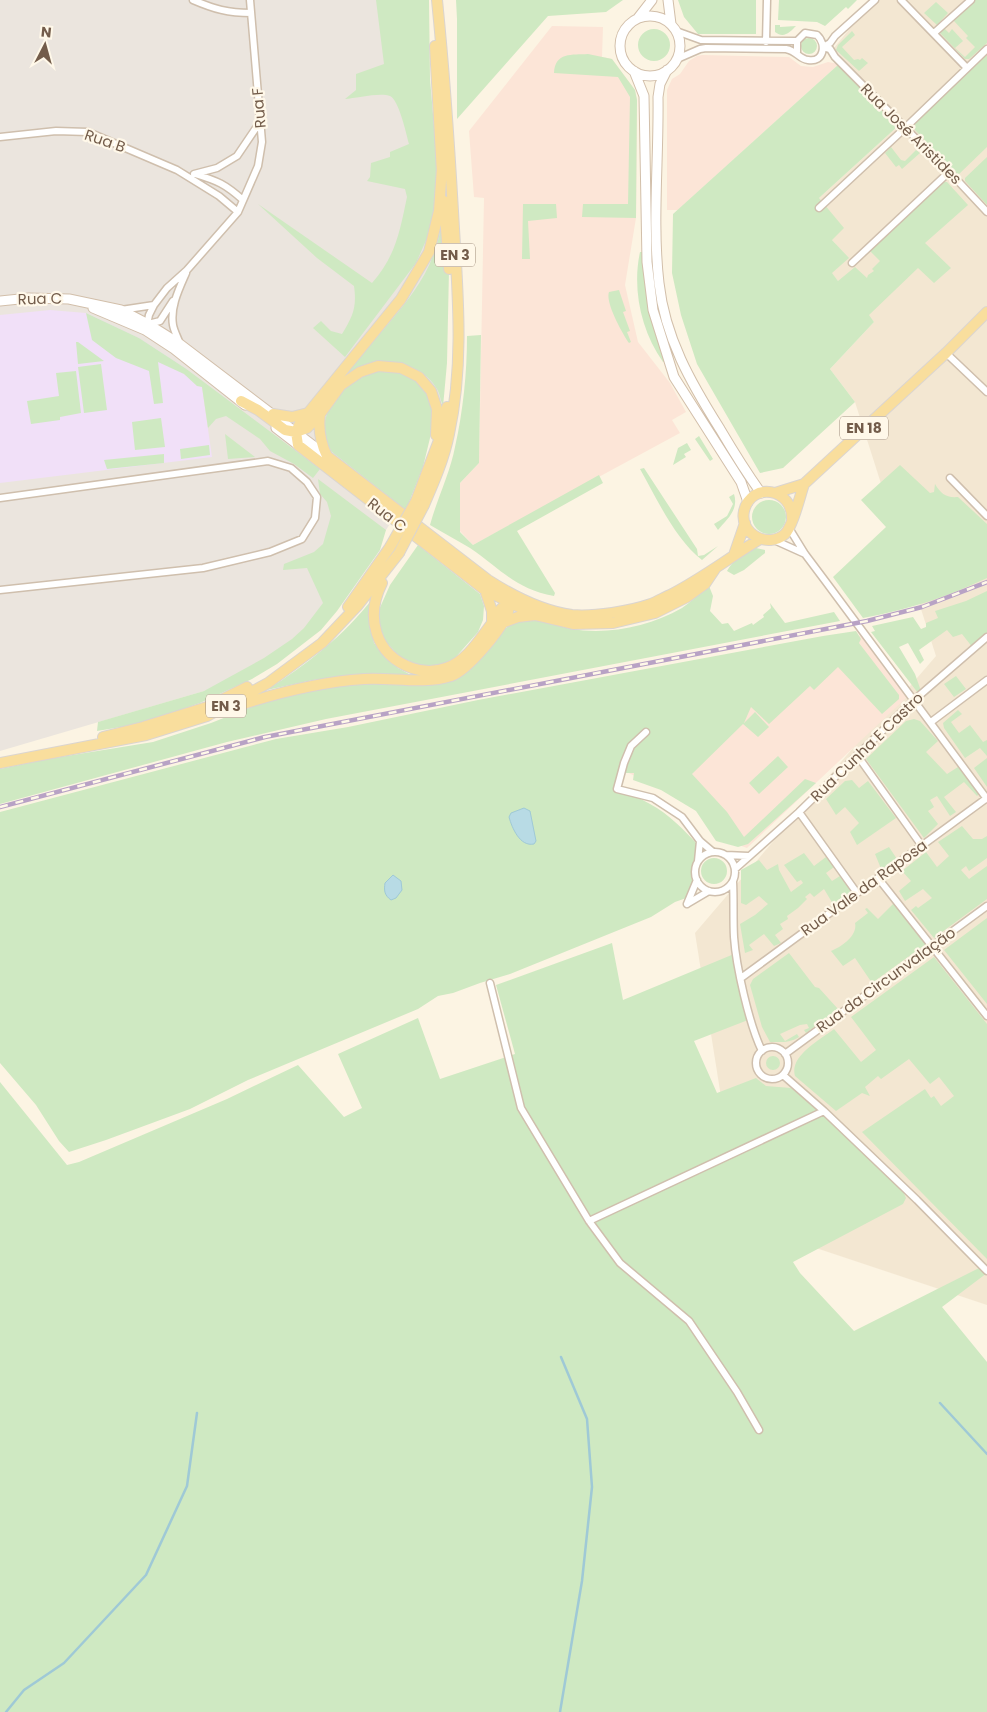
<svg xmlns="http://www.w3.org/2000/svg" width="987" height="1712" viewBox="0 0 987 1712" font-family="Poppins,sans-serif">
<rect width="100%" height="100%" fill="#fcf4e3"/>
<path fill="#f3e7d2" d="M873,0H987V1305L741,1223L695,933L882,714L899,699L936,656L855,402L830,369L874,322L831,273L848,258L832,240L819,198L898,126L834,48Z"/>
<path fill="#fce5d7" d="M552,26L603,27L602,57L612,59L635,90L637,100L636,218L625,285L638,342L670,383L686,412L672,420L680,433L473,545L459,530L460,483L479,463L484,198L474,197L469,131Z
M702,55L789,57L801,66L813,67L828,62L839,64L678,210H667V90L672,79L680,74L689,61L697,56Z
M862,635L907,697L747,848L719,838L694,806L621,769L611,684Z"/>
<path fill="#ebe5de" d="M0,0H425L432,139L446,270L442,396L421,465L407,497L386,530L301,639L228,684L0,751Z"/>
<path fill="#f1e0f8" d="M50,310L86,313L139,338L185,368L202,387L212,457L0,483V315Z"/>
<path fill="#cfe9c2" d="M376,0H429L430,79L440,196L428,236L416,263L345,357L313,328L321,321L331,331L342,334C353,316 357,307 354,286L317,258L258,204L372,283C396,256 400,230 407,197L405,189L367,181L370,177L371,163L390,157V152L409,144C406,133 399,100 390,96C381,92 356,98 345,99L356,90V74L384,64Z
M456,0H623L606,12L548,16L457,119V19Z
M678,0H756V34H698L684,17Z
M779,0H857L848,9L846,7L825,26L817,22L778,20Z
M975,0H987V43L969,59H965L940,33L944,28L949,33L952,29L963,41L955,48L965,57L975,47L966,38L968,36L953,20Z
M936,2L948,13L937,25L924,13Z
M775,25H780V27L796,26C790,32 784,39 775,32Z
M638 45a16 16 0 1 1 32 0a16 16 0 1 1-32 0Z
M852,31L855,35L842,47L854,60L858,59L860,60L862,58L868,63L859,71L836,50L838,45Z
M801 46a8 8 0 1 1 16 0a8 8 0 1 1-16 0Z
M588,54L612,59L635,90L637,100L636,218L582,217L583,204H628L630,97L618,77L554,73C555,52 572,55 588,54Z
M987,55V147L958,175L915,130L913,127L915,123Z
M839,64L898,126L819,198L844,228L832,240L849,258L832,273L838,281L855,267L867,278L868,275L874,271L872,269L880,261L870,251L942,182H947L968,205L925,243L951,268L934,283L918,268L869,315L874,322L830,369L855,402L783,468L760,473L697,364L681,315L672,273L673,214Z
M891,147L901,160L905,161L916,150L920,153L902,169L899,165L896,167L885,153Z
M987,157V205L965,181V178Z
M523,204H556L557,218L528,221L530,259H522Z
M442,222L449,270L447,363L443,407C441,402 440,394 437,389C425,367 392,356 368,364C360,367 352,372 344,376C358,361 370,344 384,329C414,293 434,270 442,222Z
M640,252H643C645,293 651,322 666,361L663,362C641,331 632,289 640,252Z
M619,290L626,311L623,312L630,331L627,332L631,342L629,343C622,333 605,302 609,292Z
M86,313L139,338L185,368L320,469L313,478L294,464L270,451L260,439L226,416L216,419L208,428L202,387L197,386L184,374L158,362L163,403L154,404L149,371L116,358L92,340Z
M481,335L479,463L460,483V532L473,545L599,475L603,483L517,531L555,593L554,596C515,589 501,569 470,548C457,540 443,533 430,525C437,499 450,473 455,447C463,411 467,373 467,336Z
M76,342H78L104,361L78,364Z
M101,364L107,410L84,413L78,367Z
M401,368L419,377L437,409L423,467L406,510L332,452C320,432 322,417 337,398C343,390 349,383 360,378C373,371 387,370 401,368Z
M76,371L81,413L60,417V420L31,424L27,401L59,396L56,373Z
M161,418L165,447L135,450L132,422Z
M225,434L255,457L228,459Z
M699,436L713,459L710,461L695,439Z
M687,443L691,450L684,454L686,457L673,465L678,448Z
M209,445L210,455L181,459L180,449Z
M164,454V463L107,469L104,460Z
M900,465L930,493L934,492L935,484C941,494 946,498 958,497L987,524V578C947,597 907,610 863,618L833,577L886,527L861,500Z
M644,468L697,549L698,556L704,555L718,546L702,560C675,539 657,499 640,469Z
M318,479L386,530L380,550L337,611L321,630L277,664L252,679L200,703L139,724L97,731L98,722L204,691L264,658L292,639L304,628L323,603L307,568L283,570L284,564L314,552L323,544L331,516L327,502L320,494Z
M734,494C739,510 727,519 718,530L714,524L727,516L733,504L729,497Z
M752 517a17 17 0 1 1 34 0a17 17 0 1 1-34 0Z
M418,545L480,594L484,606L483,620L478,632L455,658L440,665L422,667L399,656L386,642L380,628L378,612L390,585Z
M756,548L765,550V553L744,570L734,575L727,571C732,561 746,551 756,548Z
M709,586L713,596L710,611L722,624L728,623L734,631L752,623L753,625L764,617L763,615L771,608L770,603L785,623L834,612L840,621L326,719L227,742L0,804V769L48,759L153,742L211,723L272,699L330,686L450,680C459,677 467,673 473,667C490,651 498,625 522,621C539,618 555,626 571,629C608,635 649,627 682,608C691,602 700,593 709,586Z
M987,591V635L973,648L962,634L953,637L947,630L919,650L924,660L920,664L908,643L899,647L915,674L921,691L918,693L871,632L875,631L872,626L913,617L921,629L926,627V623L938,618L935,611L966,601Z
M373,598L370,621L374,643L385,657L398,668L409,674L422,675H358L313,680L267,690C307,664 344,636 373,598Z
M856,631L861,639L859,643L899,695V699L882,714L838,667L814,690L810,686L769,724L751,707L744,723L755,712L769,727L758,737L743,724L692,774L727,812L744,837L805,779L816,783L748,844L738,847L716,841L696,811L661,790L633,780L634,773H621L618,789C628,794 640,798 650,804C669,814 684,830 698,845V861L693,868L694,891L689,897L675,902L651,917L510,974L480,983L453,993L438,996L418,1009L248,1080L190,1109L106,1140L69,1152L59,1141L36,1105L0,1063V812L276,739L348,727L478,700L823,636Z
M956,676L966,689L954,697L944,684Z
M958,710L962,714L951,722L959,733L970,725L983,742L987,740V756L980,748L965,758L944,728L943,723Z
M914,719L920,721L938,741L926,752L947,774L958,767L979,794L977,796L964,782L944,797L956,812L950,816L937,796L930,800L934,807L928,811L938,824L924,838L866,759L906,721Z
M778,756L788,767L759,794L749,783Z
M987,758V787L974,768Z
M852,780L859,788L868,781L896,818L857,845L850,832L859,823L845,807L836,815L826,799L845,781Z
M962,826L973,839H982L987,836V858L969,871L966,866L961,870L969,879L987,866V899L934,938L911,910L916,906L918,908L932,898L923,889L905,901L899,891L911,881L902,871L926,852L937,867L949,856L938,842Z
M889,847L897,859L882,871L875,854Z
M804,853L814,866L826,857L834,867L826,873L832,881L840,876L852,892L833,904L824,889L814,897L810,893L805,897L807,899L798,908L787,916L788,919L780,924L783,929L775,935L781,943L774,946L764,934L749,945L753,950L745,953L740,924L755,915L768,904L759,896L746,905L741,903V870L759,860L767,870L778,864L779,870L791,892L803,883L801,880L797,882L784,865Z
M701 871a13 13 0 1 1 26 0a13 13 0 1 1-26 0Z
M894,903L926,944L872,983L855,958L843,966L831,951C841,947 858,936 855,923L868,913L865,909L867,908L878,919Z
M987,918V1004L944,950Z
M612,943L623,1000L734,954L748,1020L694,1041L717,1093L756,1078L766,1086L791,1088L832,1122L902,1189L906,1198L903,1204L793,1262L800,1273L854,1331L983,1266L987,1273L942,1307L987,1362V1712H0V1082L67,1165L79,1162L227,1099L298,1065L344,1117L362,1108L338,1054L418,1018L440,1079L515,1054L496,985Z
M789,953L815,987L819,988L838,1009L806,1033L804,1030L809,1028L807,1024L800,1025L780,1034L785,1041L797,1034L799,1037C790,1043 781,1042 770,1042L762,1027L750,985L753,979Z
M934,957L987,1024V1259L862,1132L925,1089L931,1098L934,1096L941,1106L954,1096L939,1077L930,1084L909,1059L881,1079L878,1076L865,1087L870,1096L862,1093L836,1111L795,1076C789,1056 820,1040 834,1029L861,1062L876,1050L851,1017Z
M766 1063a7 7 0 1 1 14 0a7 7 0 1 1-14 0Z"/>
<path fill="#b8dbe5" stroke="#9fc9d6" d="M524,808L530,811L536,841L534,844C520,847 512,828 509,817L511,813Z
M393,875L401,881L402,890L396,898L391,900C384,895 384,890 385,883Z"/>
<g fill="none" stroke-linecap="round" stroke-linejoin="round">
<path stroke="#9fc9d6" stroke-width="2.5" d="M940,1403L987,1454
M6,1712L24,1690L64,1663L146,1575L187,1486L197,1413
M560,1712L582,1581L592,1487L587,1419L561,1357"/>
<g stroke="#cfbfad" stroke-width="9">
<path id="street" d="M193,0C214,9 228,13 251,13
M901,0L967,68
M676,31L701,40L797,41
M934,33L971,0
M766,42L767,0
M823,47L830,49L835,57L958,181L987,212
M823,47L830,43L835,36L875,0
M677,59L700,49L706,48L786,49C797,51 799,59 808,60C824,63 827,44 817,35L805,33L797,41V52
M0,137L56,131L88,132L177,170L219,196L238,212
M194,174L217,168L237,156L260,122
M195,174C218,181 225,184 243,200
M819,208L905,128L987,49
M852,263L949,172
M121,310L154,305L167,288L187,270L238,212L258,166L262,142L250,0
M148,324L160,321L173,301
M147,325L149,315L154,305
M180,344C178,338 174,331 173,325C170,307 179,289 186,273
M946,353L987,392
M950,478L987,516
M0,498L268,461L291,468L307,482L317,497L315,518L302,539L270,552L203,568L0,590
M789,528L805,554L826,582L987,799
M774,540L805,554
M931,722L987,680
M646,732L631,746L624,763L617,789L653,798L682,817L700,841L713,852
M857,755L922,846
M799,812L857,893
M695 872a20 20 0 1 1 40 0a20 20 0 1 1-40 0Z
M726,855L748,856
M698,861L700,841
M735,869L799,812L913,701L987,637
M878,878L987,1016
M733,882C734,900 733,919 734,937C736,966 749,1024 762,1051
M687,904L697,880
M687,904L709,891
M741,978L987,798
M490,983L521,1108L589,1221L620,1263L689,1321L737,1392L759,1430
M756 1063a16 16 0 1 1 32 0a16 16 0 1 1-32 0Z
M785,1054L987,906
M783,1075L824,1111L917,1200L987,1271
M589,1221L824,1111"/>
</g>
<g stroke="#d2bfaa" stroke-width="11">
<path id="secondary" d="M668,0L671,24
M620 46a30 30 0 1 1 60 0a30 30 0 1 1-60 0Z
M638,18L652,0
M667,70L660,84L658,97C659,159 652,222 659,283C665,338 691,383 720,429C733,451 746,472 761,493
M634,71L644,96L647,262L653,310L674,377L741,482L748,502
M0,301L29,298L69,299L121,310L148,324L180,344L327,456
M93,308L145,330L174,349L245,405
M276,428L298,445"/>
</g>
<g stroke="#dbd5d0" stroke-width="12">
<path id="primary" d="M435,46L442,174
M442,167L439,211L429,252L401,299L300,423L296,432L298,445L485,590L535,615L573,624L613,623L655,613L687,597L705,584L715,569
M444,201L449,269
M241,401L258,410L285,430L296,432L307,428L320,414L341,385L360,372L378,366L401,368L419,377L431,391L437,409L436,435
M273,414L292,417L308,413
M320,414C318,430 320,442 327,456L488,580C513,596 542,611 572,615C594,617 631,611 651,604C658,601 665,597 672,594C703,578 730,557 760,539
M775,493L804,484L946,353L987,312
M416,501L441,435L447,407
M424,505C434,482 444,459 449,434C465,360 457,286 453,211C449,141 444,70 437,0
M792,519C793,488 751,481 744,511C739,534 768,549 785,534C793,526 800,496 804,484
M734,555L745,523
M382,583C365,617 375,655 412,668C423,672 435,672 446,668C466,662 480,639 492,623C495,618 498,611 503,607C506,604 509,603 513,604
M485,590L492,611V623
M348,607L390,547
M502,623L518,617L535,615
M234,707C276,693 319,682 364,679C392,677 423,685 451,676C468,670 502,629 508,612C510,607 509,602 508,597
M103,737L143,727L207,707L247,687
M0,763L146,735L207,716L268,683L322,643L358,605L399,553"/>
</g>
<use href="#street" stroke="#fff" stroke-width="6"/>
<use href="#secondary" stroke="#fff" stroke-width="9"/>
<use href="#primary" stroke="#f9de9d" stroke-width="10"/>
<g stroke="#b8a2c5" stroke-width="4.5">
<path id="rail" d="M0,807L265,737L867,621L922,607L987,582"/>
</g>
<use href="#rail" stroke="#fff8e9" stroke-width="2.5" stroke-dasharray="8" stroke-linecap="butt"/>
<g stroke="#dbd5d0" stroke-width="12" stroke-linecap="butt">
<path id="primary-bridge" d="M390,547L416,501
M399,553L424,505"/>
</g>
<use href="#primary-bridge" stroke="#f9de9d" stroke-width="10"/>
</g>
<g text-anchor="middle" stroke-width="4.5" stroke-linejoin="round" paint-order="stroke">
<g fill="#fff8e9" stroke="#9d8b7a" stroke-width="1">
<rect x="435" y="243.5" width="40" height="23" rx="4"/>
<rect x="840" y="416.5" width="48" height="23" rx="4"/>
<rect x="206" y="694.5" width="40" height="23" rx="4"/>
</g>
<g font-size="14" font-weight="bold" fill="#735c4a">
<text x="455" y="260">EN 3</text>
<text x="864" y="433">EN 18</text>
<text x="226" y="711">EN 3</text>
</g>
<g font-size="15" fill="#735c4a" stroke="#fff8e9">
<text transform="translate(259 108) rotate(-95)" y="5">Rua F</text>
<text transform="translate(911 134) rotate(45)" y="5">Rua José Aristides</text>
<text transform="translate(105 141) rotate(19)" y="5">Rua B</text>
<text transform="translate(40 299) rotate(-1)" y="5">Rua C</text>
<text transform="translate(387 515) rotate(38)" y="5">Rua C</text>
<text transform="translate(867 747) rotate(-44)" y="5">Rua Cunha E Castro</text>
<text transform="translate(864 888) rotate(-36)" y="5">Rua Vale da Raposa</text>
<text transform="translate(886 980) rotate(-36)" y="5">Rua da Circunvalação</text>
</g>
</g>
<g transform="translate(45 45) rotate(6)" stroke="#fff8e9" stroke-width="4" paint-order="stroke">
<path d="M0-4L9 19L0 12L-9 19Z" fill="#735c4a"/>
<text y="-8" font-size="14" font-weight="bold" text-anchor="middle" fill="#735c4a">N</text>
</g>
</svg>
